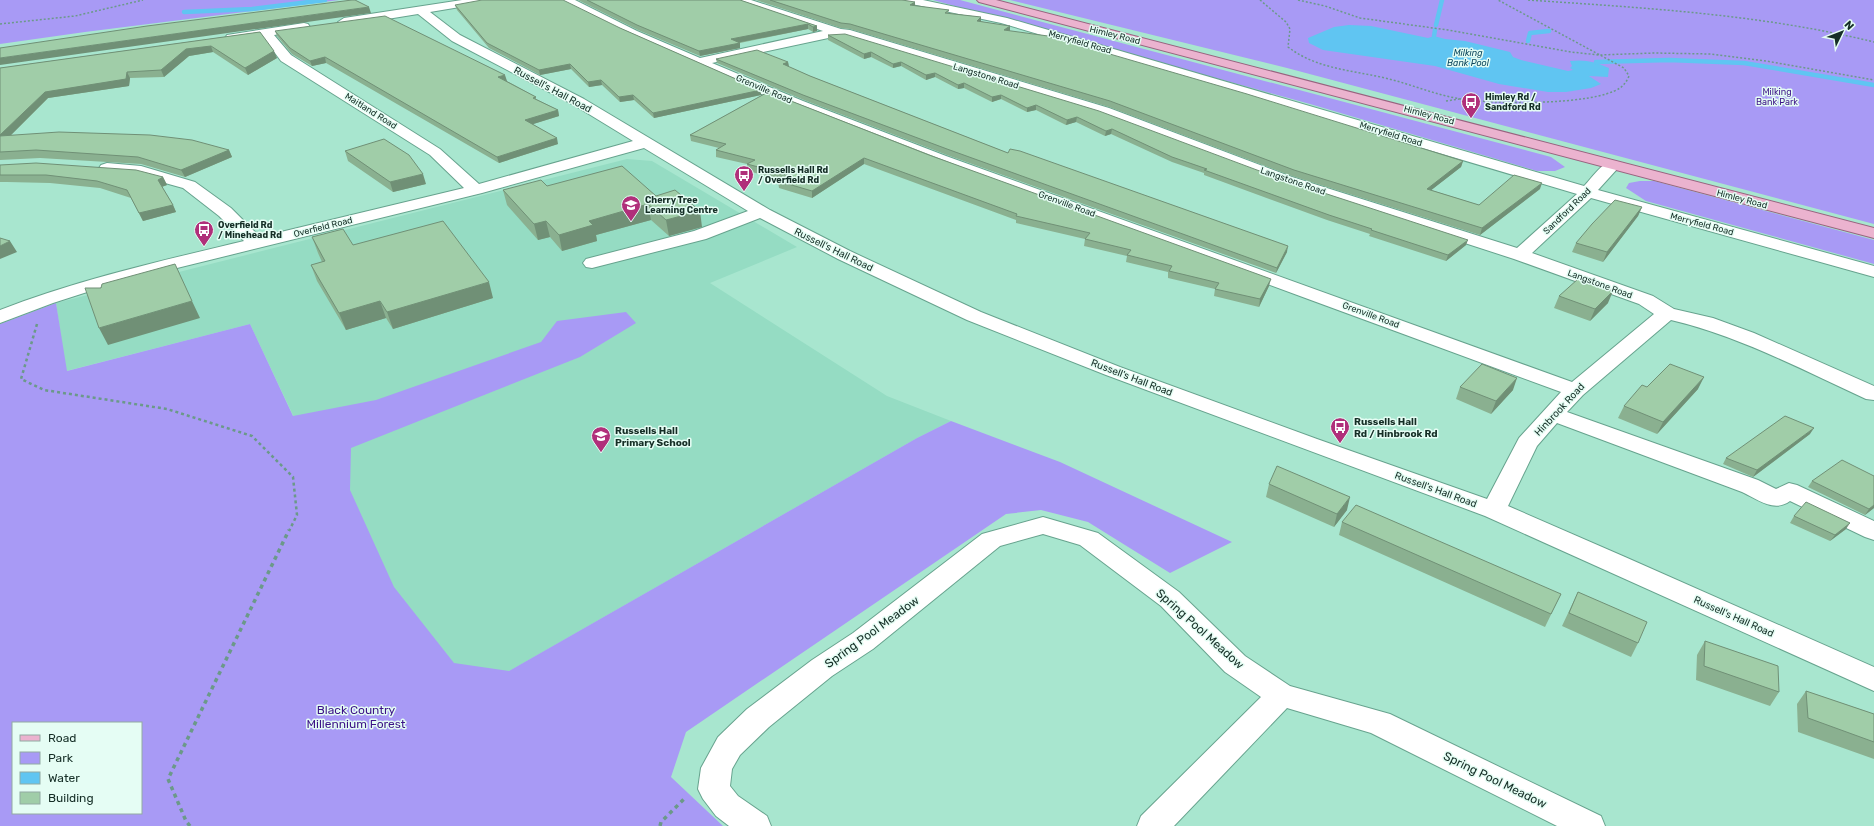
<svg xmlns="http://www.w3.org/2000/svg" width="1874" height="826" viewBox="0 0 1874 826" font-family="Rubik,sans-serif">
<rect width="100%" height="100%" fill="#a8e6cf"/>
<path fill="#95dcc3" d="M627,159L652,161L797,247L710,283L887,396L951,421L917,438L434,714L250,324L66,371L56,303Z"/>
<path fill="#a89af5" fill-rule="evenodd" d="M0,0H339L85,32L0,44Z
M933,0H960L1551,157L1565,167L1555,171H1537L1310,104Z
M1010,0H1874V224L1287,68Z
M1640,181H1654L1874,240V264L1646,201L1626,188L1629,183Z
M56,303L67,371L250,324L293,416L376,400L541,342L557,321L626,312L636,323L580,357L351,448L350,490L394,587L454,663L509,671L917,438L951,421L1060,462L1232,542L1170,573L1088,522L1041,510L1006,514L686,732L671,777L723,826H0V324ZM13,723H141V813H13Z"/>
<path fill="#60c5f2" d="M1349,25L1371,26L1428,38L1434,36L1445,39L1465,41L1510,52L1513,57L1521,60L1568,71L1573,70L1570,68L1572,66L1570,61C1585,59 1596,62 1609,68L1608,77L1589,76L1601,84L1591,88L1566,92H1548L1499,84L1435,66L1323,50L1309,43L1308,38L1334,27Z"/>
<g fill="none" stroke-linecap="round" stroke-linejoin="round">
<path stroke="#60c5f2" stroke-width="4.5" d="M184,12L252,9L325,0
M1436,25L1442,0
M1434,36L1435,30
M1528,41L1530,33L1549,31
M1596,62L1669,60L1744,63L1874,85"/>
<g stroke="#67a38e" stroke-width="2">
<path id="minor" d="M462,0H490L484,3L430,12L460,35L584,99L770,210L850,251L981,312L1120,367L1317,439L1487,499L1519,438L1561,392C1392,330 1224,268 1055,206C888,145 720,84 562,2L560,0H575L637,31L700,58L823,31L742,4L740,2L742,0H751L841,29L850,30L1109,108L1292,177L1517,248L1577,194L1001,23L907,3L901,0H923L1007,18L1584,186C1593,177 1604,158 1618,162L1621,165L1618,168L1598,190L1874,266V277L1591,198L1532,253L1653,296L1674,309L1713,318L1754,333L1874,386V400L1866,399C1803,370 1739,336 1671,320L1583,395L1567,412L1758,480L1776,489L1789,483L1797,485L1874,521V540L1865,537L1790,501C1774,513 1757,499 1742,492L1557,423L1537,446L1508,506L1625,557L1874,667V691L1485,516L1106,375L967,320L838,259L760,218L706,239L592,268L586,267L583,263L586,259L694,231L748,211L644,148L482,193L112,284L53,303L0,323V310C80,279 161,261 244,241L219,216L183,188L140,176L101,171L99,168L101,165L107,163L141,166L195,182L231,208L260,237L464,188L430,155L281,61L263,37L231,42L227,41L225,38L227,35L304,23L308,24L310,27L308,30L274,35L291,55L440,149L479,184L633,141L574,105L452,41L418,14L344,26L338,22L344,18ZM833,37H845L1099,114L1280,183L1514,259L1639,304L1654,314L1572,382L946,156L803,101L712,63Z
M1043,517L1098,533L1179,592L1245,656L1290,686L1390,714L1601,816L1605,826H1557L1371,733L1287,708L1174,826H1137L1141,816L1261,697L1225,672L1161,606L1080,545L1043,534L1000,546L873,649L832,676L769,727L740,755L732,769L730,786L738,796L767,816L771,826H729L716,816L703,799L698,789L701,768L718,737L747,709L812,660L853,633L982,534Z"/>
</g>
<g stroke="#98637f" stroke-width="2">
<path id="major" d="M977,0H996L1874,228V238L979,2Z"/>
</g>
<path stroke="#6b9989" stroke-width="1.5" stroke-dasharray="2 2" stroke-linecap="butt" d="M1260,0L1286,22L1290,29L1288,47C1317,69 1351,70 1385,78C1411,84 1435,95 1461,99C1494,104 1592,106 1620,88C1624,85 1627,81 1629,76L1624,68L1498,0
M1298,0L1325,6L1360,18L1448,30L1571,52L1599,55L1654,53L1711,54L1766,61L1874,80
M1528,0C1645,8 1760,14 1874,42
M0,24L75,16L143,0
M1446,101L1459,99"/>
<path stroke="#6b9989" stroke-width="2.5" stroke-dasharray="3 3" stroke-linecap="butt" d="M37,324L21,379L44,390L167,409L252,436L293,477L297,515L289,531"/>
<path stroke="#6b9989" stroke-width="3.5" stroke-dasharray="4 4" stroke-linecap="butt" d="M190,826L186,821L168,779L289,530
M660,826L661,822L686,797"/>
<use href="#minor" fill="#fff" fill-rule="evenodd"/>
<use href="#major" fill="#ebb3cf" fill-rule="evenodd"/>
</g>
<path fill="#8ab090" d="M578,0H740L817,26V31L813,32L808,29L740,43V48L700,56L638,30Z
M756,0H902L915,6L949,10L948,13L981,17V21L1010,31L1463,161L1461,167L1431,190L1479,205L1540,189L1480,235L1292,176L1109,107L850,29L841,28Z
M455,5L620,28L761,90V95L654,118L634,100L620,102L602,85L589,87L571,69L540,75L489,48L457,10Z
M275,31L507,81L536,97V99L558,110L559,116L533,124L558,144L499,163L326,63L312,66L292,54L277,36Z
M260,32L277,58L248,75L213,52L189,56L164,77L130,78L129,86L48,98L11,135L229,150L232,157L185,177L141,164L40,158L0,160V68Z
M828,35L1281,179L1466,245L1446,261L1369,236L1370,234L1327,220L1204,175V173L1172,162L1111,134L1105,136L1076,122L1066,125L1036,110L1027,112L1001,99L992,102L964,88L958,89L935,77L926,80L901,66L893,68L871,57L864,59L828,40Z
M716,59L788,62L789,67L810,76L1008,153L1287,252L1276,273L947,155L804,100L717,63Z
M768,92L1269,286L1259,307L1214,296L1215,289L1168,278V272L1126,262L1127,256L1084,246L1085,239L1016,223V220L864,164L812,198L779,188L778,181L781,180L748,171L747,164L716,157V150L719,148L691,141L690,135Z
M345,151L426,184L393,192L348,161Z
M0,165L163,177L167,185L162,187L173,205L176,212L143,221L131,198L100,188L50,183L7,182H0Z
M547,186L656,196L702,227L669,236L651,220L596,235L597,241L562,251L550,237L538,240L507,205L503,190Z
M1642,207L1638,216L1603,262L1572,252L1576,243Z
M312,237L353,245L493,298L393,329L386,318L346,330L317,281L311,265L322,262L318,253Z
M1559,296L1608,303L1590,321L1554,308Z
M1460,387L1513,390L1491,414L1456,399Z
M1647,387L1698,389L1657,434L1618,418L1624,406Z
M1810,434L1753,477L1723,464L1726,458Z
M1812,481L1874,508L1865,515L1808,487Z
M1269,484L1347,510L1334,527L1266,497Z
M1794,516L1846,529L1830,541L1790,523Z
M1342,522L1561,594L1545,627L1339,535Z
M1578,592L1638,643L1631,657L1562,626Z
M1705,641L1779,692L1770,706L1696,680L1697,655Z
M1806,691L1874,714V759L1798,732L1797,704Z"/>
<path fill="#709076" d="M915,2V7L910,5Z
M369,7L371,13L0,65V58Z
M981,17V22L977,21Z
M808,24V29L731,44V39Z
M817,26V31L813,32V27Z
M1010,26V31L1004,35V30Z
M740,43V48L700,56L699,51Z
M211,46L213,52L189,56L164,77L161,70L186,49Z
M274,51L277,58L248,75L245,68Z
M871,52V57L864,59V54Z
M325,57L326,63L312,66L310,61Z
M788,62L789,67L783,64Z
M901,62V66L893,68V64Z
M570,64L571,69L540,75L539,70Z
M127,72L130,78L129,86L48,98L3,143L0,137V135L45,92Z
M935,73V77L926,80V75Z
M505,75L507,81L499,82L498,77Z
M601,80L602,85L589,87L588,82Z
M964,83V88L958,89V85Z
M761,90V95L654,118L653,113Z
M633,95L634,100L620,102L619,97Z
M1001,95V99L992,102V97Z
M1036,105V110L1027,112V108Z
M558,110L559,116L527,126L525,120Z
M1077,117L1076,122L1066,125L1067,120Z
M1112,129L1111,134L1105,136L1106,131Z
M557,138L558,144L499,163L497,157Z
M229,150L232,157L185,177L181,170Z
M864,158V164L812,198V191Z
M1463,161L1461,167L1425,195L1427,189Z
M423,174L426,184L393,192L390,182Z
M163,177L167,185L161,187L158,180Z
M1542,183L1540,189L1480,235L1482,228Z
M648,204L651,220L596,235L597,241L562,251L559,235L589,221Z
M173,205L176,212L143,221L139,213Z
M1642,207L1638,216L1603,262L1607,252Z
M700,211L702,227L669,236L666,220Z
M546,221L550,237L538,240L534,224Z
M1468,240L1466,245L1446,261L1448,255Z
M10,241L17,252L0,259V246Z
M1288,246L1287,252L1276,273L1277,268Z
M1271,279L1269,286L1259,307L1260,299Z
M489,282L493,298L393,329L387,312Z
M1613,291L1608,303L1590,321L1595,309Z
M192,301L200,318L108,345L99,328Z
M380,301L386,318L346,330L339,313Z
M1704,377L1698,389L1657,434L1663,422Z
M1517,378L1513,390L1491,414L1496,401Z
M1814,428L1810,434L1753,477L1757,470Z
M1350,497L1347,510L1334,527L1337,514Z
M1874,505V508L1865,515L1869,509Z
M1850,523L1846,529L1830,541L1835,535Z"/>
<path fill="#a0cda8" stroke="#709076" d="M352,0H355L369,7L0,58V48L147,26Z
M482,0H563L620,28L761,90L653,113L633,95L619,97L601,80L588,82L570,64L539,70L487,43L455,5Z
M587,0H740L817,26L813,27L808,24L731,39L740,43L699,51L637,25Z
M770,0H902L915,2L910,5L949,10L945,13L981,17L977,21L1010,26L1004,30L1048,36L1247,94L1463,161L1427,189L1479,205L1514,175L1542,183L1482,228L1294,170L1110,101L850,24L841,23Z
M385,16L505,75L498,77L536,97L533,98L558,110L525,120L557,138L497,157L325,57L310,61L290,48L275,31Z
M260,32L274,51L245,68L211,46L186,49L161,70L127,72L126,79L45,92L0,135V68Z
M845,34L1099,111L1281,179L1468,240L1448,255L1371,230L1372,229L1329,215L1204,170L1207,169L1172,157L1112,129L1106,131L1077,117L1067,120L1036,105L1027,108L1001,95L992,97L964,83L958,85L935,73L926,75L901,62L893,64L871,52L864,54L828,35Z
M757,50L788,62L783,64L810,76L1008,153L1010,149L1020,151L1288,246L1277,268L947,149L803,95L716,59Z
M768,92L929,155L1271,279L1260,299L1215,289L1219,283L1169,271L1172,266L1127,255L1131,250L1085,239L1090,233L1016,216L1017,214L864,158L812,191L778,181L788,175L747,164L755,160L716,150L726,144L690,135Z
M59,132L150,135L192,140L229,150L181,170L138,157L36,150L0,152V136Z
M384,139L409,155L423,174L390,182L345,151Z
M36,163L136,170L163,177L158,180L173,205L139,213L127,190L97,181L46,175H0V165Z
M622,166L656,196L675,190L700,211L666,220L648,204L589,221L593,225L559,235L546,221L534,224L503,190L541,180L547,186Z
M1615,200L1642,207L1607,252L1576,243L1592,224Z
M443,221L489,282L387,312L380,301L339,313L311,265L325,261L312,237L343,229L353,245Z
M0,238L10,241L0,246Z
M175,264L192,301L99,328L85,288H101L102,284Z
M1578,279L1613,291L1595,309L1559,296Z
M1482,364L1517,378L1496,401L1460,387Z
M1670,364L1704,377L1663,422L1624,406L1642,385L1647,387Z
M1785,416L1814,428L1757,470L1726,458Z
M1842,460L1874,476V505L1869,509L1812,481Z
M1277,466L1350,497L1337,514L1269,484Z
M1806,502L1850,523L1835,535L1794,516Z
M1356,505L1561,594L1551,614L1342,522Z
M1578,592L1647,622L1638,643L1569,613Z
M1705,641L1778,666L1779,692L1704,666Z
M1806,691L1874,714V742L1808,718Z"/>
<defs>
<g id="bus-pin" transform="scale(1)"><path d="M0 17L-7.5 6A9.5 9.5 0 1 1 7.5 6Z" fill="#b02f7a" stroke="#e5fdf4"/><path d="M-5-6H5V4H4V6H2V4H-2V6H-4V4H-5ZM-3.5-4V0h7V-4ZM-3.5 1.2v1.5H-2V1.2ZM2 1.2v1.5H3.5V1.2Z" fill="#fff"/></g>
<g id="school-pin" transform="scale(1)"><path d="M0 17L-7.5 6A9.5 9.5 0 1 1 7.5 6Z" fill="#b02f7a" stroke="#e5fdf4"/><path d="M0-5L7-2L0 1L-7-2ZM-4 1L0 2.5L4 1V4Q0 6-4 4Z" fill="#fff"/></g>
</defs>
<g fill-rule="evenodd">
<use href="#bus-pin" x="1471" y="102"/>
<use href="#bus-pin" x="744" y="175"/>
<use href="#school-pin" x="631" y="205"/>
<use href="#bus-pin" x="204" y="230"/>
<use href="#bus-pin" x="1340" y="427"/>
<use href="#school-pin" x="601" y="436"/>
</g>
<g text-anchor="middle" stroke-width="3" stroke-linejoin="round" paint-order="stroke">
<g font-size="9" fill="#152e26" stroke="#e5fdf4">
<text transform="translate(1115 35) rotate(14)" y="3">Himley Road</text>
<text transform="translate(1080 42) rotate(16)" y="3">Merryfield Road</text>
<text transform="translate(986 76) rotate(17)" y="3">Langstone Road</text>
<text transform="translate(764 89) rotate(23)" y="3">Grenville Road</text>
<text transform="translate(371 111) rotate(32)" y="3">Maitland Road</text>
<text transform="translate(1429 115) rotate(15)" y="3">Himley Road</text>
<text transform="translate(1391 134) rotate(17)" y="3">Merryfield Road</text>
<text transform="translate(1293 181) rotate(19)" y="3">Langstone Road</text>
<text transform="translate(1742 199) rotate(15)" y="3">Himley Road</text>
<text transform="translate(1067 204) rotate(20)" y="3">Grenville Road</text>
<text transform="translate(1567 211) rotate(-44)" y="3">Sandford Road</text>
<text transform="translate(1702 224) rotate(15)" y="3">Merryfield Road</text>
<text transform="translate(323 227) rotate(-14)" y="3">Overfield Road</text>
<text transform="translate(1600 284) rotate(20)" y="3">Langstone Road</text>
<text transform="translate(1371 315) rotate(20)" y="3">Grenville Road</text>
</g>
<g font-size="9" font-style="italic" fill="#0d485f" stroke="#e5fdf4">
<text x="1468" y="56">Milking<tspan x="1468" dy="10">Bank Pool</tspan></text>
</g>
<g font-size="9" fill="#3c1287" stroke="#e5fdf4">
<text x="1777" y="95">Milking<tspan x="1777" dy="10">Bank Park</tspan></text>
</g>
<g font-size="9" font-weight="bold" fill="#152e26" stroke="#e5fdf4" text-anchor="start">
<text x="1485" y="100">Himley Rd /<tspan x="1485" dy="10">Sandford Rd</tspan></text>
<text x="758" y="173">Russells Hall Rd<tspan x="758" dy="10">/ Overfield Rd</tspan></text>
<text x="645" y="203">Cherry Tree<tspan x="645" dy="10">Learning Centre</tspan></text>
<text x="218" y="228">Overfield Rd<tspan x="218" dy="10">/ Minehead Rd</tspan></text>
</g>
<g font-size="10" fill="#152e26" stroke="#e5fdf4">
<text transform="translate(553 89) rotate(28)" y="4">Russell's Hall Road</text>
<text transform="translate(834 249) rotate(26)" y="4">Russell's Hall Road</text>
<text transform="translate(1132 377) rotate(21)" y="4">Russell's Hall Road</text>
<text transform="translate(1559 409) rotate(-47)" y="4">Hinbrook Road</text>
<text transform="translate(1436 489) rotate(20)" y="4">Russell's Hall Road</text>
<text transform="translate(1734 616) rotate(24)" y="4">Russell's Hall Road</text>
</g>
<g font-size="10" font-weight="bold" fill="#152e26" stroke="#e5fdf4" text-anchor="start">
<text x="1354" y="425">Russells Hall<tspan x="1354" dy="12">Rd / Hinbrook Rd</tspan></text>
<text x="615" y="434">Russells Hall<tspan x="615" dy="12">Primary School</tspan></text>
</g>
<g font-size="12" fill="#152e26" stroke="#e5fdf4">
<text transform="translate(1200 629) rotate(42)" y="4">Spring Pool Meadow</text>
<text transform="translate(872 632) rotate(-36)" y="4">Spring Pool Meadow</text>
<text transform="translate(1495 780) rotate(26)" y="4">Spring Pool Meadow</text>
</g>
<g font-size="12" fill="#3c1287" stroke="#e5fdf4">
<text x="356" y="714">Black Country<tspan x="356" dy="14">Millennium Forest</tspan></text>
</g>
</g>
<rect x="12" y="722" width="130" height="92" fill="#e5fdf4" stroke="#92aaa2"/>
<rect x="20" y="735" width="20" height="6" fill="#ebb3cf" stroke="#92aaa2"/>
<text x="48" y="742" font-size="12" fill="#152e26">Road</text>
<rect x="20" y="752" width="20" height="12" fill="#a89af5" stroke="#92aaa2"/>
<text x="48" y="762" font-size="12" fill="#152e26">Park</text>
<rect x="20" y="772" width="20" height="12" fill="#60c5f2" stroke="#92aaa2"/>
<text x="48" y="782" font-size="12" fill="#152e26">Water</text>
<rect x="20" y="792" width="20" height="12" fill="#a0cda8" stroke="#92aaa2"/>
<text x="48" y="802" font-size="12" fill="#152e26">Building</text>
<g transform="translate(1842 32) rotate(47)" stroke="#e5fdf4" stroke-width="3" paint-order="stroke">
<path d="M0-3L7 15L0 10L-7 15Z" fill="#152e26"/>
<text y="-6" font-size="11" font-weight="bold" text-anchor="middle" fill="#152e26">N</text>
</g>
</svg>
